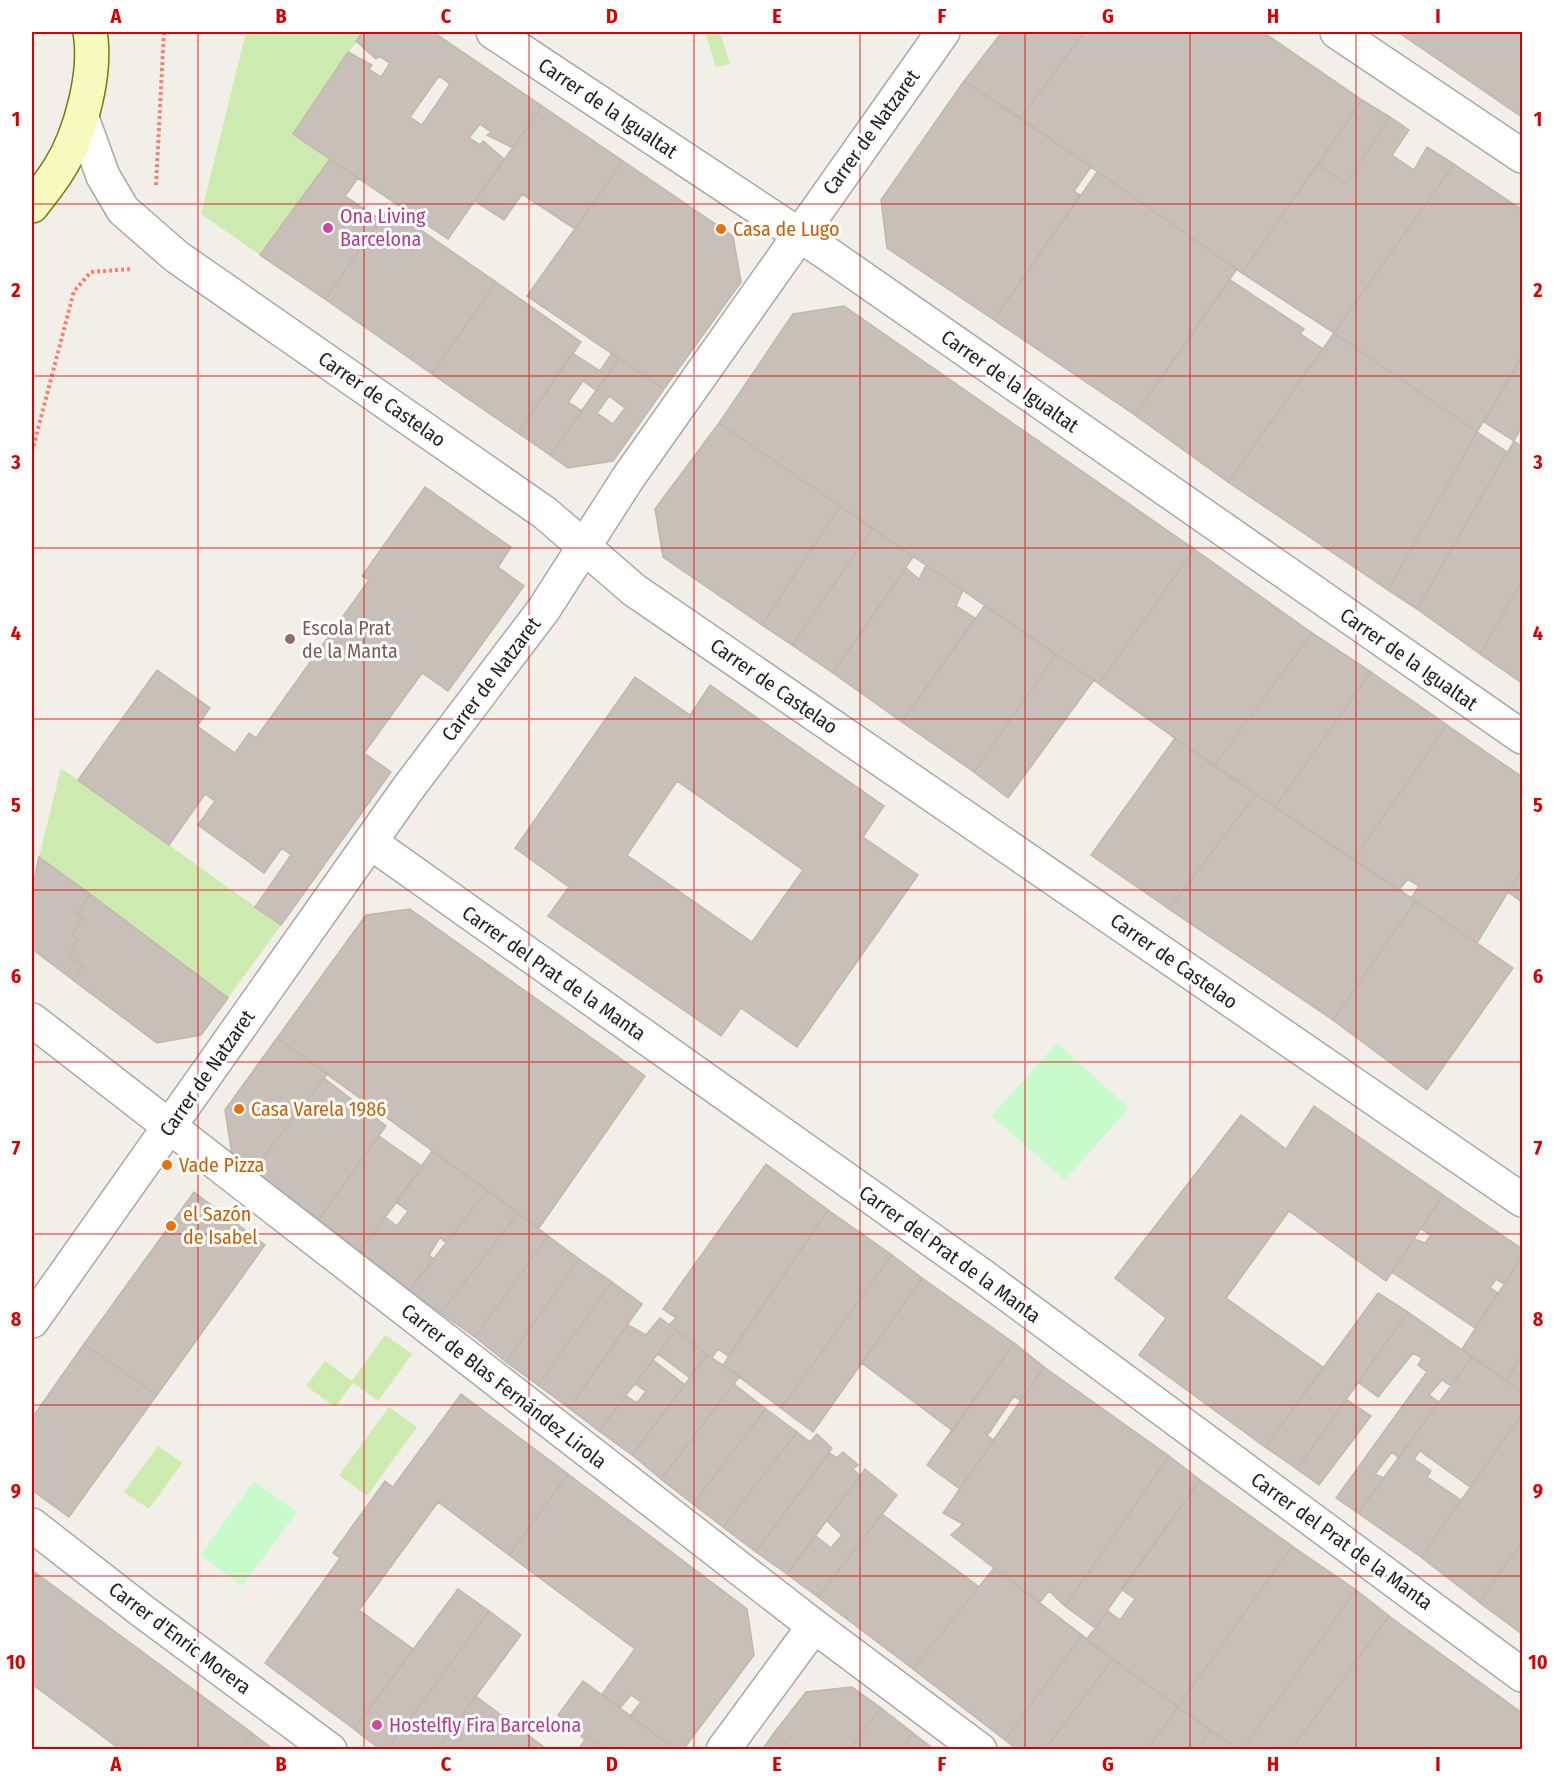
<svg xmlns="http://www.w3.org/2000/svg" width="1554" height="1781" viewBox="0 0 1554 1781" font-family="'Fira Sans Condensed',sans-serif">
<rect width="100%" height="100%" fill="#f2efe9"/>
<path fill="#cdebb0" d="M246,32H363L293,134L330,159L260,255L201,214Z
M705,32H720L730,64L716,67Z
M61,768L281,925L228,998L39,857Z
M385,1335L412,1354L378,1401L353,1383L335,1407L306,1386L325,1361L352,1381Z
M389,1407L417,1427L367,1496L339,1475Z
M158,1446L182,1463L149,1509L124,1492Z"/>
<path fill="#c8facc" d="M1057,1043L1129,1108L1065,1180L991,1116Z
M254,1481L297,1512L242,1586L200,1555Z"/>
<path fill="#c7bfb8" stroke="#c4b6ab" stroke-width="1.5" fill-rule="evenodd" d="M363,32H433L542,106L513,148L487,135L491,132L480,124L469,138L480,145L483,141L504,159L448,239L293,134L348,52L372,65L369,69L381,77L390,63L379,56L376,59L356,41ZM439,76L450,84L422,125L410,117Z
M1002,32H1084L1021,118L964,81Z
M1084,32H1263L1362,100L1242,273L1021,118Z
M1398,32H1522V117Z
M964,81L1091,167L1074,191L1080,195L994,320L887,248L881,200Z
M1362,100L1390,117L1346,184L1318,164Z
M542,106L623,161L575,229L522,194L504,220L475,201Z
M1390,117L1409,130L1392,155L1414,170L1427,147L1454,164L1334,333L1242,273L1318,164L1346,184Z
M330,159L358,178L345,196L381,220L325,299L260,255Z
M623,161L733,236L741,282L664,389L527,296Z
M1454,164L1522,210V356L1477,432L1334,333Z
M1097,172L1237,269L1135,415L994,320Z
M389,208L496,282L432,374L325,299Z
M1230,280L1304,329L1300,334L1323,349L1228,482L1135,415Z
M496,282L581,342L518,433L432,374Z
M844,306L1194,549L1099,684L719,423L793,314Z
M1334,333L1477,432L1388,590L1228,482Z
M572,353L600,371L612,353L619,358L597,391L583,381L568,402L582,411L550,455L518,433Z
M1522,356V426L1514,441L1484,422Z
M619,358L664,389L613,461L568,468L550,455ZM609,396L625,408L613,424L597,413Z
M719,423L840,506L762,625L663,557L655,509Z
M1477,432L1507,452L1417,609L1388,590Z
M1514,441L1522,447V581L1480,654L1417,609Z
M425,487L511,547L498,567L524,586L448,691L422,673L364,753L391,772L281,925L255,907L291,855L282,848L264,873L198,825L215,801L205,794L169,845L78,780L157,670L210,708L197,726L235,753L249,733L256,738L369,580L362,576Z
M840,506L873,528L792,645L762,625Z
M873,528L913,557L833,673L792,645Z
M1194,549L1312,633L1214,766L1099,684Z
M926,565L963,590L956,606L975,618L902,722L833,673L906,568L919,579Z
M1522,581V683L1480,654Z
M985,605L1056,654L974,772L902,722Z
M1312,633L1371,672L1275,807L1214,766Z
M1056,654L1094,680L1008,798L974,772Z
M1371,672L1447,725L1353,860L1275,807Z
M635,677L690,715L710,685L884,806L863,837L918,875L797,1047L741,1008L721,1036L548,916L569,887L515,848ZM677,781L803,870L752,942L627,855Z
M1447,725L1522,777V869L1477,943L1411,898L1419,886L1408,879L1399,890L1353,860Z
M1175,738L1256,794L1169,909L1091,855Z
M1256,794L1416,901L1333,1020L1169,909Z
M39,857L90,894L77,914L83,918L72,935L79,940L68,955L83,966L73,980L32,949V888Z
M1522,869V902L1508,892Z
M90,894L228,998L201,1035L157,1043L73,980L83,966L68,955L79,940L72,935L83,918L77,914Z
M1416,901L1513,968L1427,1090L1333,1020Z
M410,909L645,1076L539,1228L277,1038L366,915Z
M277,1038L327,1074L253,1171L232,1155L225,1110Z
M324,1078L386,1126L319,1219L253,1171Z
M1314,1106L1443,1195L1386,1281L1289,1211L1226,1298L1324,1368L1265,1447L1139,1355L1166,1318L1115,1278L1241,1115L1286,1149Z
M379,1136L423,1167L360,1251L319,1219Z
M432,1151L487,1191L446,1243L440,1237L429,1255L435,1260L409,1290L360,1251L385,1217L397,1226L408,1211L396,1202Z
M766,1164L828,1210L728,1356L718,1349L712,1358L669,1325L676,1318L663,1309Z
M487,1191L518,1213L441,1313L409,1290Z
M194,1192L265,1245L157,1395L84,1344Z
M1443,1195L1522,1249V1257L1504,1284L1496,1279L1490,1288L1498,1293L1475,1328L1392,1272L1414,1239L1425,1243L1431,1235L1421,1229Z
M828,1210L892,1255L781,1408L723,1365Z
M518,1213L548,1236L475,1337L441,1313Z
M548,1236L579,1259L506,1362L475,1337Z
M892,1255L922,1278L813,1432L781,1408Z
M1522,1257V1356L1506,1380L1462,1349Z
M579,1259L612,1282L538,1385L506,1362Z
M922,1278L1014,1343L953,1431L862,1363Z
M612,1282L642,1304L569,1408L538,1385Z
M1378,1293L1408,1312L1297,1469L1265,1447Z
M1408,1312L1472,1357L1451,1386L1442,1380L1429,1395L1439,1402L1399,1458L1392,1452L1375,1474L1384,1478L1358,1513L1336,1498L1427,1372L1418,1365L1422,1358L1413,1353L1378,1397L1358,1382Z
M660,1318L676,1330L599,1431L569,1408L628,1325L646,1335Z
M676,1330L707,1355L689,1377L658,1354Z
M1014,1343L1044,1367L1021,1401L1014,1396L987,1436L994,1440L960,1489L927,1465Z
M84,1344L157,1395L69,1517L32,1490V1418Z
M707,1355L740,1376L661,1479L632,1455Z
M1522,1356V1392L1506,1380Z
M1472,1357L1522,1392V1414L1470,1487L1420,1451L1414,1459L1431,1471L1427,1477L1461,1500L1421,1557L1358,1513Z
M653,1360L685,1385L632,1455L599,1431L626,1396L637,1403L646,1391L635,1384Z
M1044,1367L1169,1456L1065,1606L1049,1591L1040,1602L994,1568L951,1535L963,1524L943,1513Z
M734,1384L766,1409L693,1504L661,1479Z
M461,1394L568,1474L509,1555L438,1502L359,1610L413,1649L354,1729L265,1663L340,1558L333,1553L385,1481L393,1487Z
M1346,1399L1371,1416L1319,1485L1297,1469Z
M766,1409L797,1432L723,1527L693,1504Z
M1522,1414V1542L1479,1602L1421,1557Z
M797,1432L810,1442L817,1434L832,1448L756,1552L723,1527Z
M843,1452L858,1465L853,1469L860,1476L787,1574L756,1552L829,1453L837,1458Z
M1169,1456L1200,1480L1095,1628L1065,1606Z
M865,1469L897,1495L818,1597L787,1574L816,1536L831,1548L842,1535L827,1521Z
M568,1474L747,1609L754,1655L683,1750H677L630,1716L641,1702L631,1695L620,1708L602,1694L635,1649L509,1555Z
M1200,1480L1292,1546L1178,1707L1086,1640L1108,1611L1120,1620L1135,1599L1121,1589Z
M882,1514L979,1587L913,1669L818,1597Z
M1522,1542V1634L1479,1602Z
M1292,1546L1356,1590L1242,1750H1238L1178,1707Z
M994,1568L1082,1635L1005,1740L913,1669Z
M32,1570L252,1733L240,1750H121L32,1684Z
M458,1589L489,1611L387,1750H381L354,1729Z
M1356,1590L1389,1616L1291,1750H1242Z
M489,1611L521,1635L436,1750H387Z
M1389,1616L1522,1713V1750H1291Z
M1082,1635L1113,1659L1044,1750H1018L1005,1740Z
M1113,1659L1178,1707L1147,1750H1044Z
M583,1681L620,1708L677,1750H604L558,1715Z
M852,1687L881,1708L849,1750H794L774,1733L806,1692Z
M476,1696L481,1700L548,1750H436Z
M1178,1707L1211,1730L1197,1750H1147Z
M881,1708L913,1733L901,1750H849Z
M1211,1730L1238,1750H1197Z
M252,1733L274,1750H240Z
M583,1733L587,1737L604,1750H578L585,1740L581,1736Z
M774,1733L794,1750H762Z
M913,1733L935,1750H901Z"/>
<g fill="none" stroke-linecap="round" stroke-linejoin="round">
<g stroke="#a9a9a9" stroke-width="36">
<path id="street" d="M493,32L825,252L1522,737
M1337,32L1522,156
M82,118L103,176L123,210L177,257L545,513L634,590L1522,1200
M370,842L984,1277L1522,1675
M32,1020L814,1626L980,1750
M32,1321L409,787L544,609L628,478L943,32
M32,1525L141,1610L330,1750
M723,1750L814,1626"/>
</g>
<g stroke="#707d05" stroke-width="36">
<path id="secondary" d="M32,206C41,194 51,182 59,169C81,134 97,72 90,32"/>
</g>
<path stroke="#fa8072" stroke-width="4" stroke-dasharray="3 3" stroke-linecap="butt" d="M156,185L164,32
M32,452L74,291L91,272L132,269"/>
<use href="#street" stroke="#fff" stroke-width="33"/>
<use href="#secondary" stroke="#f7fabf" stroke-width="33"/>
</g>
<path fill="none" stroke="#d40000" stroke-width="1.5" stroke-opacity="0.55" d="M198,32V1750M364,32V1750M529,32V1750M694,32V1750M860,32V1750M1025,32V1750M1190,32V1750M1356,32V1750M32,204H1522M32,376H1522M32,548H1522M32,719H1522M32,890H1522M32,1062H1522M32,1234H1522M32,1405H1522M32,1576H1522"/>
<g fill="#d1479c" stroke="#fff" stroke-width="2">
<circle cx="328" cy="228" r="6"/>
<circle cx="377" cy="1725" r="6"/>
</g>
<g fill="#e8710a" stroke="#fff" stroke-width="2">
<circle cx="721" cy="229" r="6"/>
<circle cx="239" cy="1109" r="6"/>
<circle cx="167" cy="1165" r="6"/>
<circle cx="171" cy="1226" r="6"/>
</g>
<circle fill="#8d6e63" stroke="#fff" stroke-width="2" cx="290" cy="639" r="6"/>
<g text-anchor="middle" stroke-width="6" stroke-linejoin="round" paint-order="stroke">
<g font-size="20" fill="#222" stroke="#fff">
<text transform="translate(608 108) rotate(34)" y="7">Carrer de la Igualtat</text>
<text transform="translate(871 132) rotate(-54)" y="7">Carrer de Natzaret</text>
<text transform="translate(1010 381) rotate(35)" y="7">Carrer de la Igualtat</text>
<text transform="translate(382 399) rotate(35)" y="7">Carrer de Castelao</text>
<text transform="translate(1409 659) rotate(35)" y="7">Carrer de la Igualtat</text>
<text transform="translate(491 679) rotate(-53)" y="7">Carrer de Natzaret</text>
<text transform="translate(774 686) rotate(35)" y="7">Carrer de Castelao</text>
<text transform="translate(1174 961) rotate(35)" y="7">Carrer de Castelao</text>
<text transform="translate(554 973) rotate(35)" y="7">Carrer del Prat de la Manta</text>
<text transform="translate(207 1073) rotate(-55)" y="7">Carrer de Natzaret</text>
<text transform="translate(950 1254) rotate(36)" y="7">Carrer del Prat de la Manta</text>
<text transform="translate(504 1386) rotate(38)" y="7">Carrer de Blas Fernández Lirola</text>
<text transform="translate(1342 1541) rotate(36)" y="7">Carrer del Prat de la Manta</text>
<text transform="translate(180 1638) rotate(37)" y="7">Carrer d'Enric Morera</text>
</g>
<g font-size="20" fill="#b23c85" stroke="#fff" text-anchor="start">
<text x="340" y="223">Ona Living<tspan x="340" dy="23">Barcelona</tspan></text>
<text x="389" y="1732">Hostelfly Fira Barcelona</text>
</g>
<g font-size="20" fill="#c56008" stroke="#fff" text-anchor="start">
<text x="733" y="236">Casa de Lugo</text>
<text x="251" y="1116">Casa Varela 1986</text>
<text x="179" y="1172">Vade Pizza</text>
<text x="183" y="1221">el Sazón<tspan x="183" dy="23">de Isabel</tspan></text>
</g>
<g font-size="20" fill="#785e54" stroke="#fff" text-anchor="start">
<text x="302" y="635">Escola Prat<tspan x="302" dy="23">de la Manta</tspan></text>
</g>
</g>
<rect width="1554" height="1781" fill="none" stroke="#ffffff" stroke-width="66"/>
<rect x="33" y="33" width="1488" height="1715" fill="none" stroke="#d40000" stroke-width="2"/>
<g font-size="20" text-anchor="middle" font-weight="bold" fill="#d40000">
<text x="116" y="23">A</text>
<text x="281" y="23">B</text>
<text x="446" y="23">C</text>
<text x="612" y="23">D</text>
<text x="777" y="23">E</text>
<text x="942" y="23">F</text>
<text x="1108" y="23">G</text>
<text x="1273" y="23">H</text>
<text x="1438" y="23">I</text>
<text x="16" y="126">1</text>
<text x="1538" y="126">1</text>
<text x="16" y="297">2</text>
<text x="1538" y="297">2</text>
<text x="16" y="469">3</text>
<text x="1538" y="469">3</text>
<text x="16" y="640">4</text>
<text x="1538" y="640">4</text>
<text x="16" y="812">5</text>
<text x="1538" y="812">5</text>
<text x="16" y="983">6</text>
<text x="1538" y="983">6</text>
<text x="16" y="1155">7</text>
<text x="1538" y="1155">7</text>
<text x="16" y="1326">8</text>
<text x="1538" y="1326">8</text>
<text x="16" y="1498">9</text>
<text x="1538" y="1498">9</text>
<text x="16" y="1669">10</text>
<text x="1538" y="1669">10</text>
<text x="116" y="1771">A</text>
<text x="281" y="1771">B</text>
<text x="446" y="1771">C</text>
<text x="612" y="1771">D</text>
<text x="777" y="1771">E</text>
<text x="942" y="1771">F</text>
<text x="1108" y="1771">G</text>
<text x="1273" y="1771">H</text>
<text x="1438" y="1771">I</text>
</g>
</svg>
